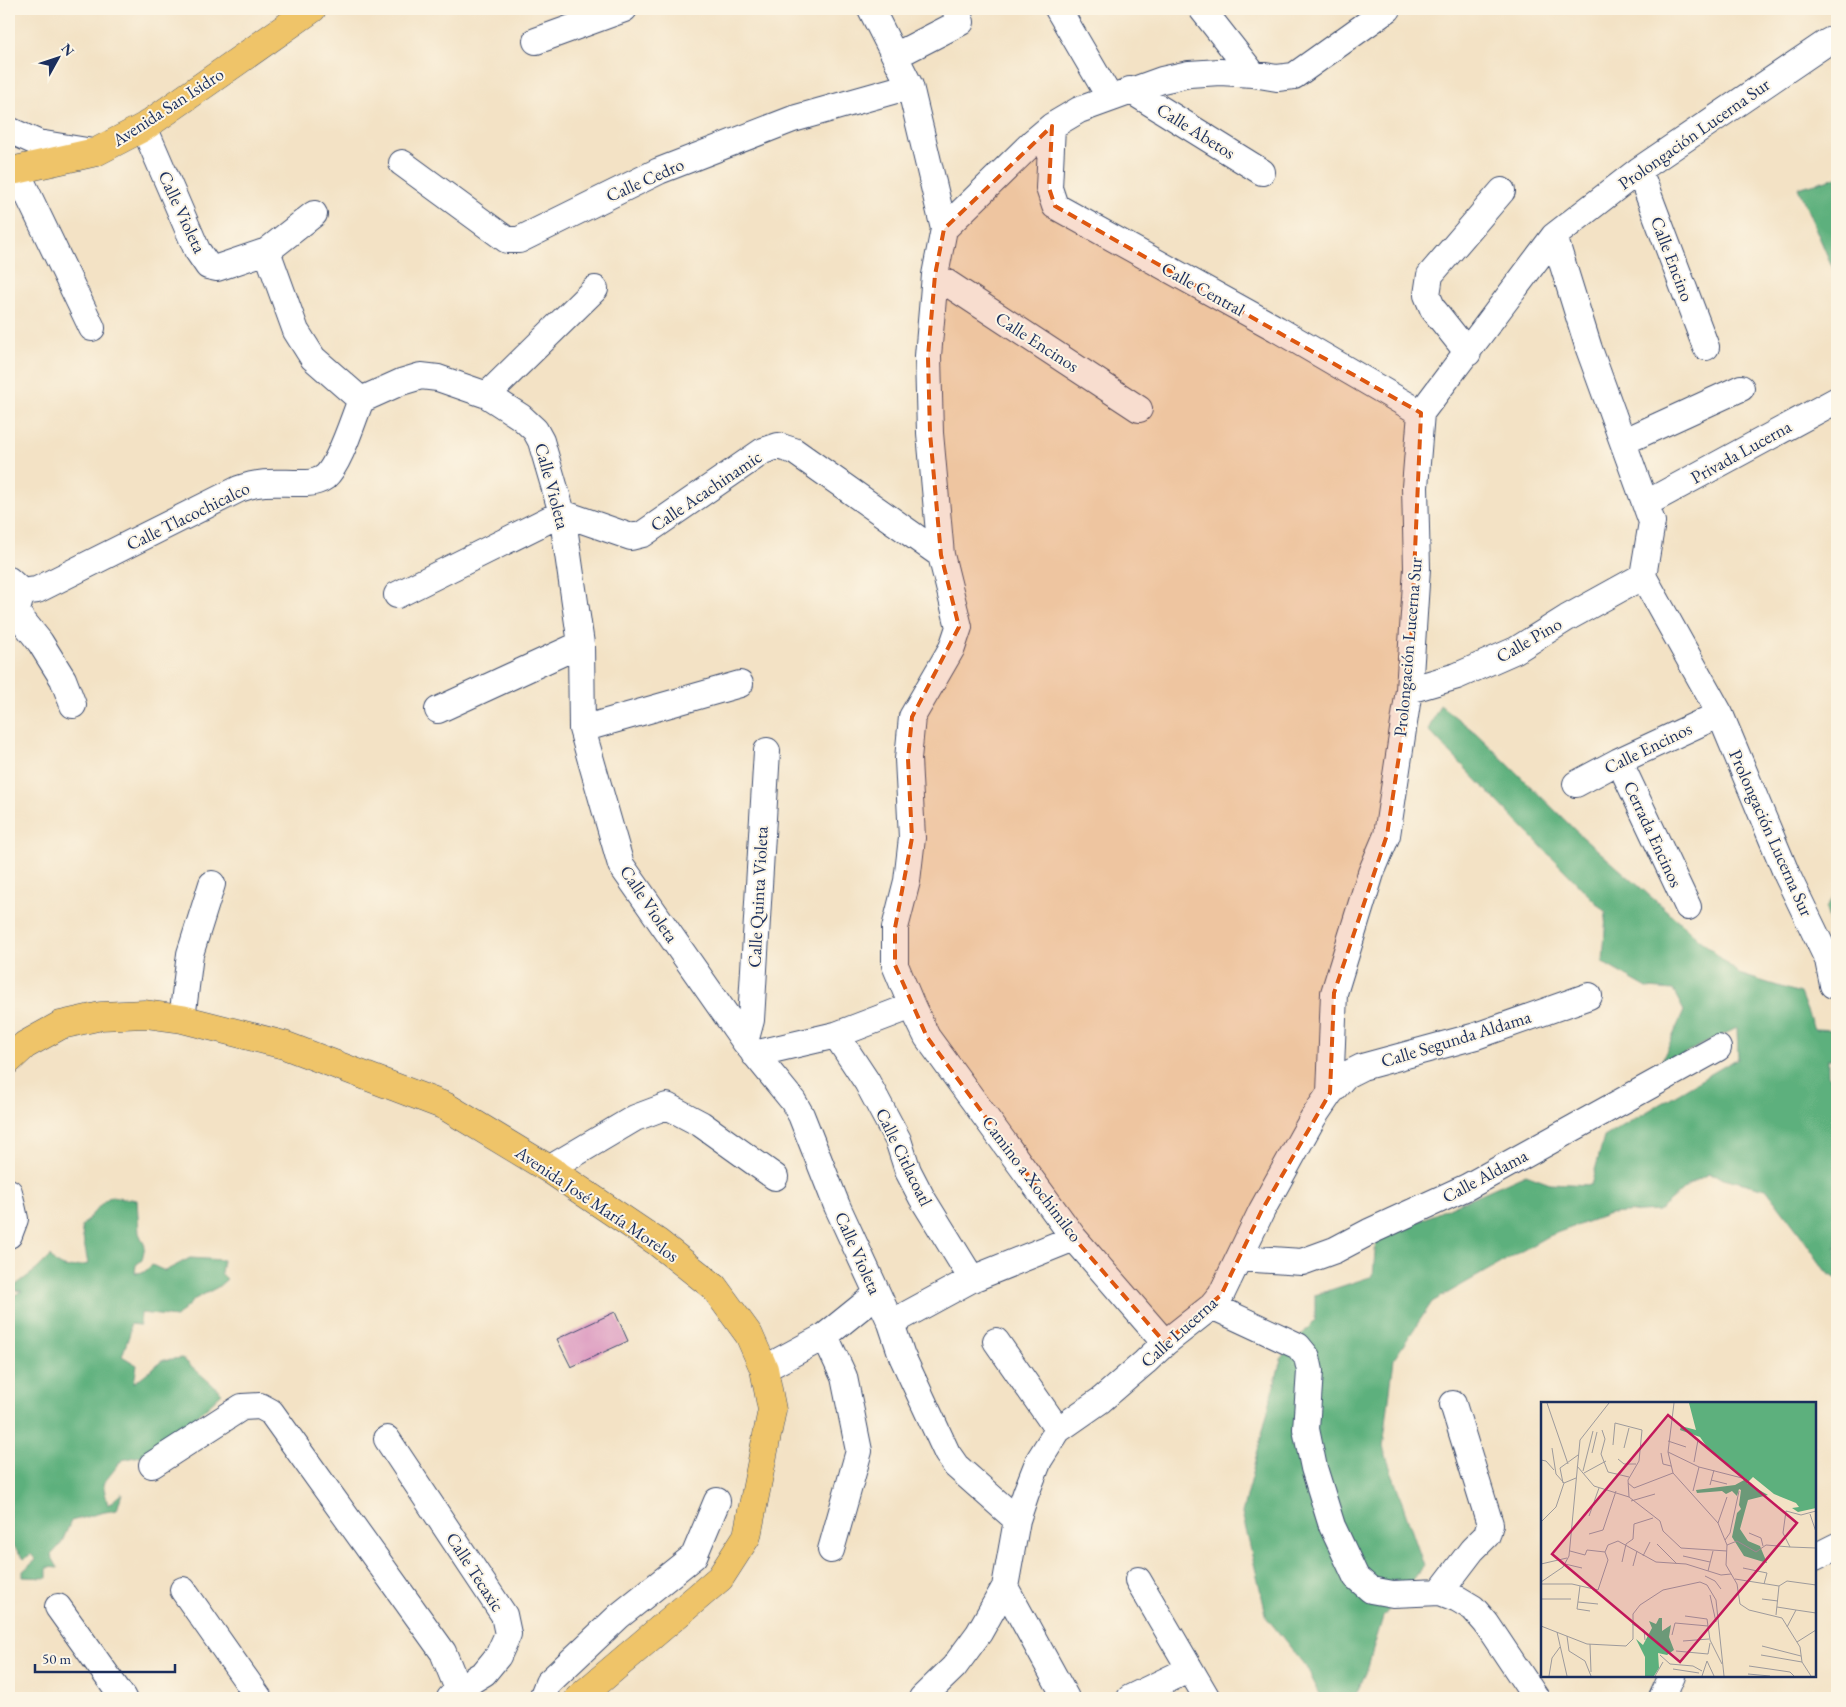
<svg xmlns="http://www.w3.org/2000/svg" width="1846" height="1707" viewBox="0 0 1846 1707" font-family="'EB Garamond',serif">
<rect width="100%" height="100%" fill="#fcf5e5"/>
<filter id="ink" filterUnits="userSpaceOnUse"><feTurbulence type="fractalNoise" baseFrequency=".02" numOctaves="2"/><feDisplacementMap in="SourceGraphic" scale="10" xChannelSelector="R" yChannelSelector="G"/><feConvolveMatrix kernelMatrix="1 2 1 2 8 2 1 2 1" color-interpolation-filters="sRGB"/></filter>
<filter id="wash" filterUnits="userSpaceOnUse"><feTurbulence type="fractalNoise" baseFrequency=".0096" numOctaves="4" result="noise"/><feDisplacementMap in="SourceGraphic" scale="20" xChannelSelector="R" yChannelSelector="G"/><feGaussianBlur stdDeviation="1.12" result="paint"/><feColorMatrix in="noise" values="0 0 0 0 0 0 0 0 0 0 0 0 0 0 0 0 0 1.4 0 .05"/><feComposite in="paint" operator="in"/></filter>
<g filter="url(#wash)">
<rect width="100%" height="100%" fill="#f3e2c5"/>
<path fill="#5db07d" stroke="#3c706e" d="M1837,177V278L1798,188Z
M1440,705L1476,733L1576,831L1739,974L1800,993L1814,1029L1837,1030V1059H1828V1075L1837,1088V1279L1826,1272L1803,1238L1766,1189L1708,1174L1690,1184L1658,1211L1609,1214L1548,1236L1432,1302L1394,1359L1383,1447L1424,1566L1383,1617L1366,1673L1354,1698H1322L1306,1667L1267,1618L1242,1513L1281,1359L1315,1320V1295L1373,1276L1376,1240L1526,1174L1550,1183L1591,1185L1604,1137L1738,1058L1737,1028L1660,1065L1684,1011L1673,990L1647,988L1603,963L1606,913L1428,730Z
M1837,893V955L1826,908Z
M111,1196L137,1200L139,1233L145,1246L142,1260L136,1265L135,1273L144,1272L152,1265L165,1271L190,1258L223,1260L221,1273L227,1279L218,1287L195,1299L176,1317L141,1313L140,1325L130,1324V1333L122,1356L137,1365L134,1383L163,1360L182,1358L222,1393L159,1452L122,1460L103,1484L108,1505L122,1493L117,1510C100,1512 88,1517 71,1521L61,1544L51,1555L58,1568L47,1567V1578L23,1577V1571L36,1560L31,1554L24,1559L11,1543L9,1545V1298L22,1291L9,1290L36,1270L50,1256C62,1273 71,1267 88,1264L81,1227L103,1202Z"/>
<g id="blocks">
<path fill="#d88ebb" d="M615,1312L628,1341L571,1367L557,1339Z"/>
</g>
</g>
<g filter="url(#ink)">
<use href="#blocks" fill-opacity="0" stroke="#3b4a6d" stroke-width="1"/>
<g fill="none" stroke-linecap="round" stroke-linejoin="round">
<g stroke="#3b4a6d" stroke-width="28">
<path id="minor" d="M871,9L910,86L944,229L935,275L928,356L930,433L941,555L959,627L952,648L912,717L908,759L912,838L907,881L895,928V965L912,1006L927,1037L1074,1238L1165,1343
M1058,9L1110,98
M1202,9L1253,74
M536,41L624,9
M895,56L961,22L955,9
M1130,90L1262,172
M1052,126L1049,188L1055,206L1277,329L1421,413
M144,127L197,250L208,266L217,268L267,251L296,331L313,358L361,400L401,382L421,376L438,378L487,395L521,417L535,430L541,441L562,513L581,644L582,729L621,865L745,1042L793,1101L801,1115L837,1206L891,1323L902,1356L947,1453L956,1466L1017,1520
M9,130L38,143L93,152
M402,163L507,240H519L659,171L793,119L910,86
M16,170L92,328
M1639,170L1706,347
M944,229L1033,142L1052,126L1079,110L1162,80L1189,74L1220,72L1253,74L1277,78L1294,76L1388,9
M1554,236L1589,349L1652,522L1643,576L1720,714L1787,875L1828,960L1833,985
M267,251L314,214
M935,275L1139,409
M1468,353L1433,309L1427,295L1430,275L1502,191
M487,395L595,289
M1623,442L1741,388
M1645,504L1837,400
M9,580L22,592L37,590L239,489C266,479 281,484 307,483C313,483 321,480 325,477C340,464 353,419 361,400
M22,592L17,610L19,616L40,642L63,679L73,705
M397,595L562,513L631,537L643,534L763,451L778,446L794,451L941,555
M1409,690L1457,676L1516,650L1567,618L1643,576
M438,710L581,644
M582,729L740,684
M1619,761L1688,907
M1576,784L1619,761L1720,714
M182,1019L190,954L212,884
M836,1035L867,1082L898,1140L908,1171L922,1198L972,1279
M745,1042L751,1020L767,751
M754,1054L836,1035L912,1006
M1330,1093L1334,993L1371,873L1387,835L1409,690L1417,568L1415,487L1421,413L1554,236L1639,170L1826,43L1837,37
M549,1169L635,1118L667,1106L701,1124L775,1177
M9,1192L15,1219L9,1235
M1239,1258L1302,1262L1335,1250L1371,1231L1467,1187L1718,1048
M1212,1306L1298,1346L1307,1357L1310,1371L1306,1429L1314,1468L1332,1526L1356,1577L1371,1590L1393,1594L1440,1592L1458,1599L1473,1608L1486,1623L1536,1698
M891,1323L972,1279L1074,1238
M825,1336L844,1377L859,1451L831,1550
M996,1341L1058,1430
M764,1369L825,1336L877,1294
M387,1439L504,1615L508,1634L498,1656L484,1673L458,1689L450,1698
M152,1465L242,1407L260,1406L271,1412L443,1652L458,1689
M1815,1557L1837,1546
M1138,1580L1207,1698
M1005,1587L1066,1698
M183,1590L259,1698
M1440,1592L1472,1550L1487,1535L1490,1524L1453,1404
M58,1607L123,1698
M542,1698L548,1683L619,1616L694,1556L717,1501
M922,1698L954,1667L979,1633L1005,1587L1017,1520L1026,1493L1039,1460L1058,1430L1101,1400L1145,1362L1165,1343L1212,1306L1221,1295L1262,1210L1313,1118L1330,1093L1346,1075L1362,1067L1476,1036L1589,996
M1130,1698L1190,1669
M1662,1698L1672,1676"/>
</g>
<g stroke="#3b4a6d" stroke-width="29">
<path id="major" d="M9,170H16L96,152L144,127L312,9
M9,1060L25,1045L61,1025L101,1016L145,1014L182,1019L284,1045L445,1106L549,1169L657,1242L714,1287L749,1335L764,1369L772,1410L747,1536L720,1578L579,1698"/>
</g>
<use href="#minor" stroke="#fff" stroke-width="26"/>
<use href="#major" stroke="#efc469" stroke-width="28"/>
</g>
</g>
<path fill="#de5710" fill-opacity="0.2" stroke="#de5710" stroke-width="4" stroke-dasharray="10 6" stroke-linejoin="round" d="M1052,126L1049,188L1055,206L1421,413L1409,690L1387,835L1334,993L1330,1093L1262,1210L1221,1295L1165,1343L1074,1238L927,1037L895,965V928L912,838L908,759L912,717L959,627L941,555L930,433L928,356L935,275L944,229Z"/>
<g text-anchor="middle" stroke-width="4" stroke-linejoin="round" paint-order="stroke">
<g font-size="18" fill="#1b2f5e" stroke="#fcf5e5">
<text transform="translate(168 107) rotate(-33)" y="6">Avenida San Isidro</text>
<text transform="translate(1196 131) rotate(32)" y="6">Calle Abetos</text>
<text transform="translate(1694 134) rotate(-35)" y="6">Prolongación Lucerna Sur</text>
<text transform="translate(645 180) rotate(-24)" y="6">Calle Cedro</text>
<text transform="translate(182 212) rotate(65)" y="6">Calle Violeta</text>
<text transform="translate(1672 259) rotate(69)" y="6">Calle Encino</text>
<text transform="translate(1203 289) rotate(29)" y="6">Calle Central</text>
<text transform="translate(1037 342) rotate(33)" y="6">Calle Encinos</text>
<text transform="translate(1741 452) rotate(-29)" y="6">Privada Lucerna</text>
<text transform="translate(552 486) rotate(75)" y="6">Calle Violeta</text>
<text transform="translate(706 491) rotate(-34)" y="6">Calle Acachinamic</text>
<text transform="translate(188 516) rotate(-26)" y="6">Calle Tlacochicalco</text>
<text transform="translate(1529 640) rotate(-30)" y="6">Calle Pino</text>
<text transform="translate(1408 647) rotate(-85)" y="6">Prolongación Lucerna Sur</text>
<text transform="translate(1648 748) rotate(-26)" y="6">Calle Encinos</text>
<text transform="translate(1771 833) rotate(66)" y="6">Prolongación Lucerna Sur</text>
<text transform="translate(1653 834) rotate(65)" y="6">Cerrada Encinos</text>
<text transform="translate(758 897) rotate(-87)" y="6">Calle Quinta Violeta</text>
<text transform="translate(649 904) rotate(56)" y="6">Calle Violeta</text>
<text transform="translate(1456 1039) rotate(-17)" y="6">Calle Segunda Aldama</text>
<text transform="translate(904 1157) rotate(64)" y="6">Calle Citlacoatl</text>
<text transform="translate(1485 1176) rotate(-28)" y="6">Calle Aldama</text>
<text transform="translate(1032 1179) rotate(53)" y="6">Camino a Xochimilco</text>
<text transform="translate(597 1204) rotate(34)" y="6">Avenida José María Morelos</text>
<text transform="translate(858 1253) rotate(66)" y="6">Calle Violeta</text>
<text transform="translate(1179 1332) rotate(-42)" y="6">Calle Lucerna</text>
<text transform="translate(475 1572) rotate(57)" y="6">Calle Tecaxic</text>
</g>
</g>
<g transform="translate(1541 1402)">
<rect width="275" height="275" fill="#f3e2c5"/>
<path d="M148,1H275V106L257,110L251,106L258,105L255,101L233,92L212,75L206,81L227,93L207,98L199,127L207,139L219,144L226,161L203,154L191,135L196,111L200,107L198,103L200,88L198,87L196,94L191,89L185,92L181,89L156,91L155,88L194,83L205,77L168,48L159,35L139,28L140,24L155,28ZM118,216H121V229L130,223L128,235L133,248L126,253L117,251L118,266L113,274H104V255L95,237L102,243L111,226L108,219L115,222Z" fill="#5db07d"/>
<path fill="none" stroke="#9d9a9c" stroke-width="1" d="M6,1L27,62M133,1L127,50L132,71L177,121L186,143L185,163L196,182L199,202L208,208L241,216L259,245L261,260L270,274M61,28L64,37L60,52L67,70L88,75M127,39L145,45M72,43L74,21L101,28L98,59L87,78L88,95M11,46L15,72L23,81M83,46L88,26M127,50L158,65L201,76M51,51L56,30M120,51L122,62L130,64M77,57L83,62H95M0,58L5,59L13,68M153,60L157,38M36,64L53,84L88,95L119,119L122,129L140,146L186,149M42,69L52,29M43,71L65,59M170,78L186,82M22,81L19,66L37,53M87,81L93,86L132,71M169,83L173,68M152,89L158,65M90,99L114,92M269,112L275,130M48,114L58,86M0,120L15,105L23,81L35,76M177,121L186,95M208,131L220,136L222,144M48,132L62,128L75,89M184,138L189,131L198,89M116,142L136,162M186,143L196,139L215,150L225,143L249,145L242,131L245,109L260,113L275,109M249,145L275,146M29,149L44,153L46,148L64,150L67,143L77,139L115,160L145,162L180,173L190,172M102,154L109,140M142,154L169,160M81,160L85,142L92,137L93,122L112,116M0,162L26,156M24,162L41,166M92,164L96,149M202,166L226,171L223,182M167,169L172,149M164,174L174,179L180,187M194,177L238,184L235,213M0,180L22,165L28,154L39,38L68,1M0,182H31L57,188L67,158L64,150M39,184L36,207L49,209M238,184L246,179L275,183M169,193L175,220M0,197H30M221,197L237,199M37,200L57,202M236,205L255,208M144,214L166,217L169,238L181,262M91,222L103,228L104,238M0,224L46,242L85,244L92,237V212L99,203L122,188L159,180L166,183L175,198L183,274M246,225L255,208L275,211M16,230L26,274M131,233L134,221L167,224M26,234L28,249L44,259L50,274M142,239L168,237M256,240L275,228M49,242L50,270M221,244L260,254M135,249L167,252L169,241M119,253L129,262L152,264L161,269M220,253L261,260M208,264L249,270L253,274M132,267L158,271M207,272L229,274M8,274L11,256L19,245M114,274L122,260M161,274L166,259L173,274"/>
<path fill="#c2185b" fill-opacity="0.15" stroke="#c2185b" stroke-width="2.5" d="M127,13L256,121L139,260L11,152Z"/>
<rect width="275" height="275" fill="none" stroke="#1b2f5e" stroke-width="2.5"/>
</g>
<rect width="1846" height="1707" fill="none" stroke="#fcf5e5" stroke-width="30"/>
<g transform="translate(58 58) rotate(50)" stroke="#fcf5e5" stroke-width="4" paint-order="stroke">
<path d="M0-4L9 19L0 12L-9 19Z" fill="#1b2f5e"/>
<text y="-8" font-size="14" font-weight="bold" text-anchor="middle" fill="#1b2f5e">N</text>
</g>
<path d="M35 1664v8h140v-8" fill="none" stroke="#1b2f5e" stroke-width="2.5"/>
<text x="42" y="1664" font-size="15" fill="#1b2f5e" stroke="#fcf5e5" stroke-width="4" paint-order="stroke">50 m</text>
</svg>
